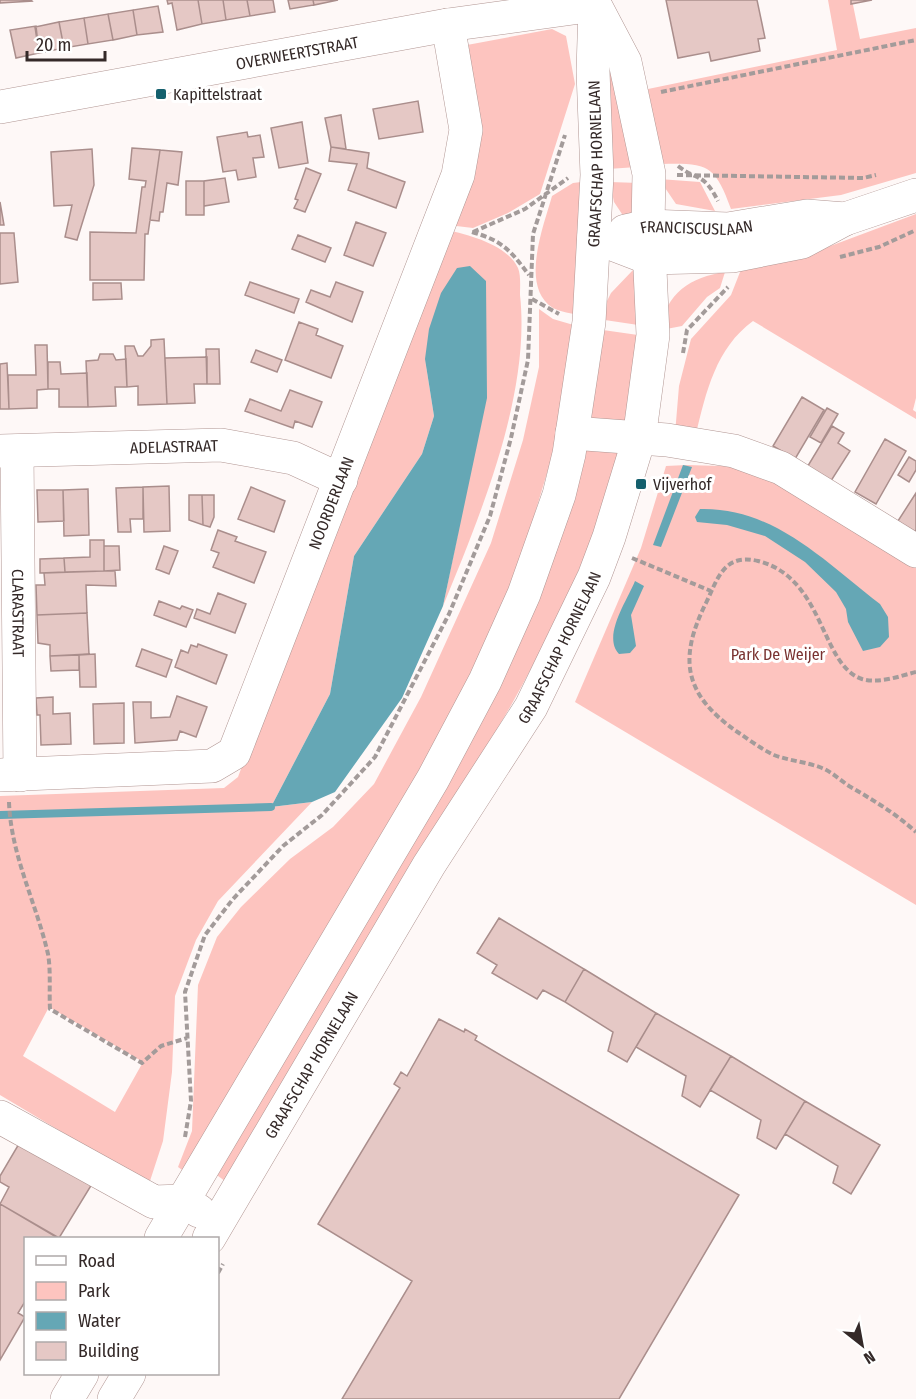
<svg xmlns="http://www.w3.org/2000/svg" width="916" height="1399" viewBox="0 0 916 1399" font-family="'Fira Sans Condensed',sans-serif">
<rect width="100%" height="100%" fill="#fef8f7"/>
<path fill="#fdc4bf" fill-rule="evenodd" d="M828,0H852L860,39L916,28V173L841,195L731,209C715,165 708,163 662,164L648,89L837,50Z
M552,29L566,36L575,84L540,194L508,213L473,228L448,225L467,45Z
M610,48L637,167L608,169L601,56Z
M659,179L700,182L715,211L676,204Z
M589,181L581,316C572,313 560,312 553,308C519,287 544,225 552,196L573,183Z
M610,182L639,183L640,210L624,217L614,202Z
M916,214V398L913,410L916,412V419L753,321C716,348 706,392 696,434H675L679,386L691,339L731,295L742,267L809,254Z
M443,229C466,234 507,244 518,268C521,275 520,287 520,295C531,394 480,516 443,606L458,533L425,359L434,416L422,454L354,556L330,694L271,807L312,802L218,901L196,940L175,996L172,1072L163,1141L149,1184L0,1095V796L224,788L238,777ZM49,1007L143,1062L115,1112L23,1056Z
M633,270L643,272L645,326L598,319L611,293Z
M725,272L720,288L707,297L682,326L661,330C665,293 691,277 725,272Z
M539,309L553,319L577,326L560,430L522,556L463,702L185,1172L178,1167L192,1131L198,985L217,937L241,907L290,859L333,827L374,784L421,697L491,543L523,440L539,367Z
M596,329L645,336C633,394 622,452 603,507C563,625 496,732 433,838C365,954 297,1069 229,1184L214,1173L502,679Z
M687,465L753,467L916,562V905L575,702L641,548L666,466Z"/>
<path fill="#65a7b5" d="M470,266L486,281L487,398L443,606L402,698L335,792L312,802L271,807L330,694L354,556L422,454L434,416L425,359L429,329L441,293L457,268Z
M683,465L692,467L661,547L653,545Z
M700,509C774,507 825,562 880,604L888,617L889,637L880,647L863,651L848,622L846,609L836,592L805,562L765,536L727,525L697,522L695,517Z
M635,581L644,586L631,615L636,646L630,653L619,654C602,636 627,601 635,581Z"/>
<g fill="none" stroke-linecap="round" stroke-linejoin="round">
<path stroke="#65a7b5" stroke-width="8" d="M0,815L271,807"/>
</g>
<path fill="#e5c8c5" stroke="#aa8e8c" stroke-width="1.5" d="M0,0H31L32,1L0,3Z
M167,0H198L202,24L177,30L172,3L168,4Z
M198,0H223L226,20L202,24Z
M223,0H247L250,16L226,20Z
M247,0H273L275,12L250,16Z
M288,0H313L314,5L290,9Z
M313,0H338L314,5Z
M666,0H757L765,38L758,39L760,51L711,61L709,52L678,58Z
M851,0H872L851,4Z
M158,6L163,32L137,35L133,10Z
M133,10L137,35L113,40L108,14Z
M108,14L113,40L88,44L84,18Z
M84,18L88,44L64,48L59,22Z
M59,22L64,48L39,53L35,27Z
M36,26L39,53L16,58L10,30Z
M418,101L423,132L379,139L373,109Z
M341,115L346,149L331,147L325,118Z
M302,122L308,163L279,168L271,128Z
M247,132L248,137L260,135L264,157L253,158L256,177L238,180L236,170L223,172L217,137Z
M331,147L369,153L367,168L405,182L396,208L348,190L357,164L329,161Z
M132,148L160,150L148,234H145L144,280H90V232L136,233L142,187H145L146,181L129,179Z
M92,149L94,185L77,240L65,237L72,205L54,206L51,152Z
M160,150L182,152L178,185L167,183L163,212H160L159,221L150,220Z
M306,168L321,174L305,212L294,208L298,200L295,199Z
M225,178L229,202L204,206V181Z
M186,181H204V215H186Z
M0,202L4,225H0Z
M356,222L386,233L373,266L344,255Z
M0,233H14L18,282L0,284Z
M298,235L331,248L325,262L292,249Z
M250,282L299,299L294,313L245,295Z
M336,282L363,292L352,322L306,302L311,290L330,297Z
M93,283H121L122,299L93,300Z
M299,322L318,329L316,335L343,346L331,378L285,360Z
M164,339L167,404L138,405V386L127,387L125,346H134L138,356H143L151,346V340Z
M35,345H47L48,389L37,390V408L9,409L8,375H36Z
M206,349H219L220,384H207Z
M256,350L282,360L277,372L251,362Z
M100,354H113L116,360L126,359L127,387H115L116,406L88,407L86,361L98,360Z
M207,357V384H194L195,403L167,404L165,358Z
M48,362H60L61,374L87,373L88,407H59V389H48Z
M7,363L9,409H0V364Z
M290,390L322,402L312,427L295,421L293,428L245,411L250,399L281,411Z
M802,397L824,410L795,459L773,446Z
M827,408L838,414L821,443L810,437Z
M832,426L844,433L838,443L850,451L829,484L806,469Z
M885,439L906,451L876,504L855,492Z
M909,457L916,461V470L909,482L898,475Z
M169,486L170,531L144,532L143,487Z
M143,487V519H130L131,532H118L116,488Z
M251,487L285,501L274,532L238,519Z
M88,489L89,535L64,536L63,490Z
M37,490H63L64,521L38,522Z
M916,493V530L913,535L896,524Z
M189,495H202L203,525L189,520Z
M202,495H214V517L210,527L203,525Z
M218,530L237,537L235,541L266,552L254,583L213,567L219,553L211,550Z
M90,540H104V571L65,572L64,558L90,557Z
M104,546H119L120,570L104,571Z
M164,546L178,551L169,574L156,569Z
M64,558L65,572L40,573V559Z
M104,571H115L116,586L86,585L87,613L37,615L36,585H45L44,573Z
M218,593L246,604L235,633L194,618L197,609L210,614Z
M159,601L180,609L182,606L193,610L186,627L154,615Z
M87,613L89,654L50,656V645L38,643L37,615Z
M198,644L227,655L216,684L175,667L181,650L188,653L191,645L197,647Z
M142,649L172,660L166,677L136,666Z
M95,654L96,687H80L79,655Z
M79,655V670L51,671L50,656Z
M177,696L207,707L196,737L180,731L177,740L135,743L133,702H151V718L170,717Z
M53,697V714L70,713L71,744L41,745L40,715H37L36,698Z
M124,703V743L94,744L93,704Z
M499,918L584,969L565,1002L543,990L537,999L492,973L497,965L477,953Z
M584,969L656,1013L627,1062L608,1051L613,1032L565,1002Z
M656,1013L731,1056L700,1107L682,1096L686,1076L636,1047Z
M439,1019L464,1032L465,1029L477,1036L475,1040L739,1195L619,1399H342L412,1281L318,1224L400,1088L394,1084L401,1072L407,1076Z
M731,1056L805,1101L776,1149L757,1138L761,1120L710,1090Z
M805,1101L880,1145L851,1194L833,1183L838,1166L785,1134Z
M20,1142L92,1184L59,1238L0,1204L9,1187L0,1182V1176Z
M0,1204L58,1238H26V1300L18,1313L25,1317L0,1360Z"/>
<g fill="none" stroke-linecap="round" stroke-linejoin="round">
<g stroke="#b19693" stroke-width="34">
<g id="minor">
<path id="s1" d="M0,107L448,25L595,5"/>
<path id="s2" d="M625,231L648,226L728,229L807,216L845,219"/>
<path d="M594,237L649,258L732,256L802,242L845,219L916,195"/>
<path d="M572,433L667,440L734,451L781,468L916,551"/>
<path id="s3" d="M0,451L221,445L293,458L341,480"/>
<path id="s4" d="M17,451L20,775"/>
<path id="s5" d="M0,775L212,766L234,753L458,175L466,130L448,25"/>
<path d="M0,1117L154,1202L183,1201L199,1211"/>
<path id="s6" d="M161,1238L433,779L485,681L524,594L559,495L569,454L589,322L597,175L593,71L595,7"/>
<path id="s7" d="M209,1238L429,865L531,707L594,577L609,537L639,439L653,335L648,226L649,174L625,62L595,5"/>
<path d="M67,1399L82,1374"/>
<path d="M114,1399L129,1374"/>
</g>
</g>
<path stroke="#a39b9a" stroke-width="4" stroke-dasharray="6 3" stroke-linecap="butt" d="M661,92L916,40
M678,166C699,182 703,172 718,201
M677,175L863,178L876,175
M472,232C503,241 510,250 529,275
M473,232L525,209L568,178
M840,257L879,247L916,230
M532,299L559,314
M683,353L687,330L728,287
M632,558L711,591
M916,672C900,676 879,684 862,679C820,665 825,578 758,561C724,553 718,578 706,603C678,659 684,694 736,731C748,739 761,749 774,755C790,761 807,762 822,768C832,772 840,780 849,786C873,800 895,813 916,832
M9,802C11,856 36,902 48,954C51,971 49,992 50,1009L142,1063L161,1046L187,1038
M185,1137L191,1101L185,992L205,935L233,899L283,846L322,815L375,757L449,614L490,516L511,438L528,360L533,234L565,135
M218,1273L223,1264"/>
<use href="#minor" stroke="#fff" stroke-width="33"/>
</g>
<g fill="#15606d" stroke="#fff" stroke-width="2">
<rect x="155" y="88" width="12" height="12" rx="3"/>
<rect x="635" y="478" width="12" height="12" rx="3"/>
</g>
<g text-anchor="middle" stroke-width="6" stroke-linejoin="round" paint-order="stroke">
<g font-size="16" fill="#342928" stroke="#fff">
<text dy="6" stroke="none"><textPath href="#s1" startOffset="302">OVERWEERTSTRAAT</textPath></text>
<text dy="6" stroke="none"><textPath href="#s6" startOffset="1179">GRAAFSCHAP HORNELAAN</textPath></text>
<text dy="6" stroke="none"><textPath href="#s2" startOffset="72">FRANCISCUSLAAN</textPath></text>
<text dy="6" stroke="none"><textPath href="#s3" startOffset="174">ADELASTRAAT</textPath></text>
<text dy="6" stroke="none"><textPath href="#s5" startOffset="506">NOORDERLAAN</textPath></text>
<text dy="6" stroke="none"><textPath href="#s4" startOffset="162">CLARASTRAAT</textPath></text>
<text dy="6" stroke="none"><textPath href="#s7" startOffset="687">GRAAFSCHAP HORNELAAN</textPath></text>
<text dy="6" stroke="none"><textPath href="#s7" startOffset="201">GRAAFSCHAP HORNELAAN</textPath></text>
</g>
<g font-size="16" fill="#342928" stroke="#fff" text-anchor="start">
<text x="173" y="100">Kapittelstraat</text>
<text x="653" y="490">Vijverhof</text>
</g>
<g font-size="16" fill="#793230" stroke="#fff">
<text x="778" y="660">Park De Weijer</text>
</g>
</g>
<rect x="24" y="1237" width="195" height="138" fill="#ffffff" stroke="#aea9a9" stroke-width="1.5"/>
<rect x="36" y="1256" width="30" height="9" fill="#ffffff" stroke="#aea9a9" stroke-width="1.5"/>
<text x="78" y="1267" font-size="18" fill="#342928">Road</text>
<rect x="36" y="1282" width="30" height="18" fill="#fdc4bf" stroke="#aea9a9" stroke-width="1.5"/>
<text x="78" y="1297" font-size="18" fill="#342928">Park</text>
<rect x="36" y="1312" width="30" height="18" fill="#65a7b5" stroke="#aea9a9" stroke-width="1.5"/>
<text x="78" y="1327" font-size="18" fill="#342928">Water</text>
<rect x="36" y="1342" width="30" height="18" fill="#e5c8c5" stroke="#aea9a9" stroke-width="1.5"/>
<text x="78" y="1357" font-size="18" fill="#342928">Building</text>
<g transform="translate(862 1345) rotate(149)" stroke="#ffffff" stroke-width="4.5" paint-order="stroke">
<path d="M0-4.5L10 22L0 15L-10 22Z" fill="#342928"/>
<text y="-9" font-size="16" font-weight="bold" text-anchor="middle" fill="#342928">N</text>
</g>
<path d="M27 51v9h78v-9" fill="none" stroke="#342928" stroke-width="3"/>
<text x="36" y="51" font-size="18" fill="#342928" stroke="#ffffff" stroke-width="4.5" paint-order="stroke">20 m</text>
</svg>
